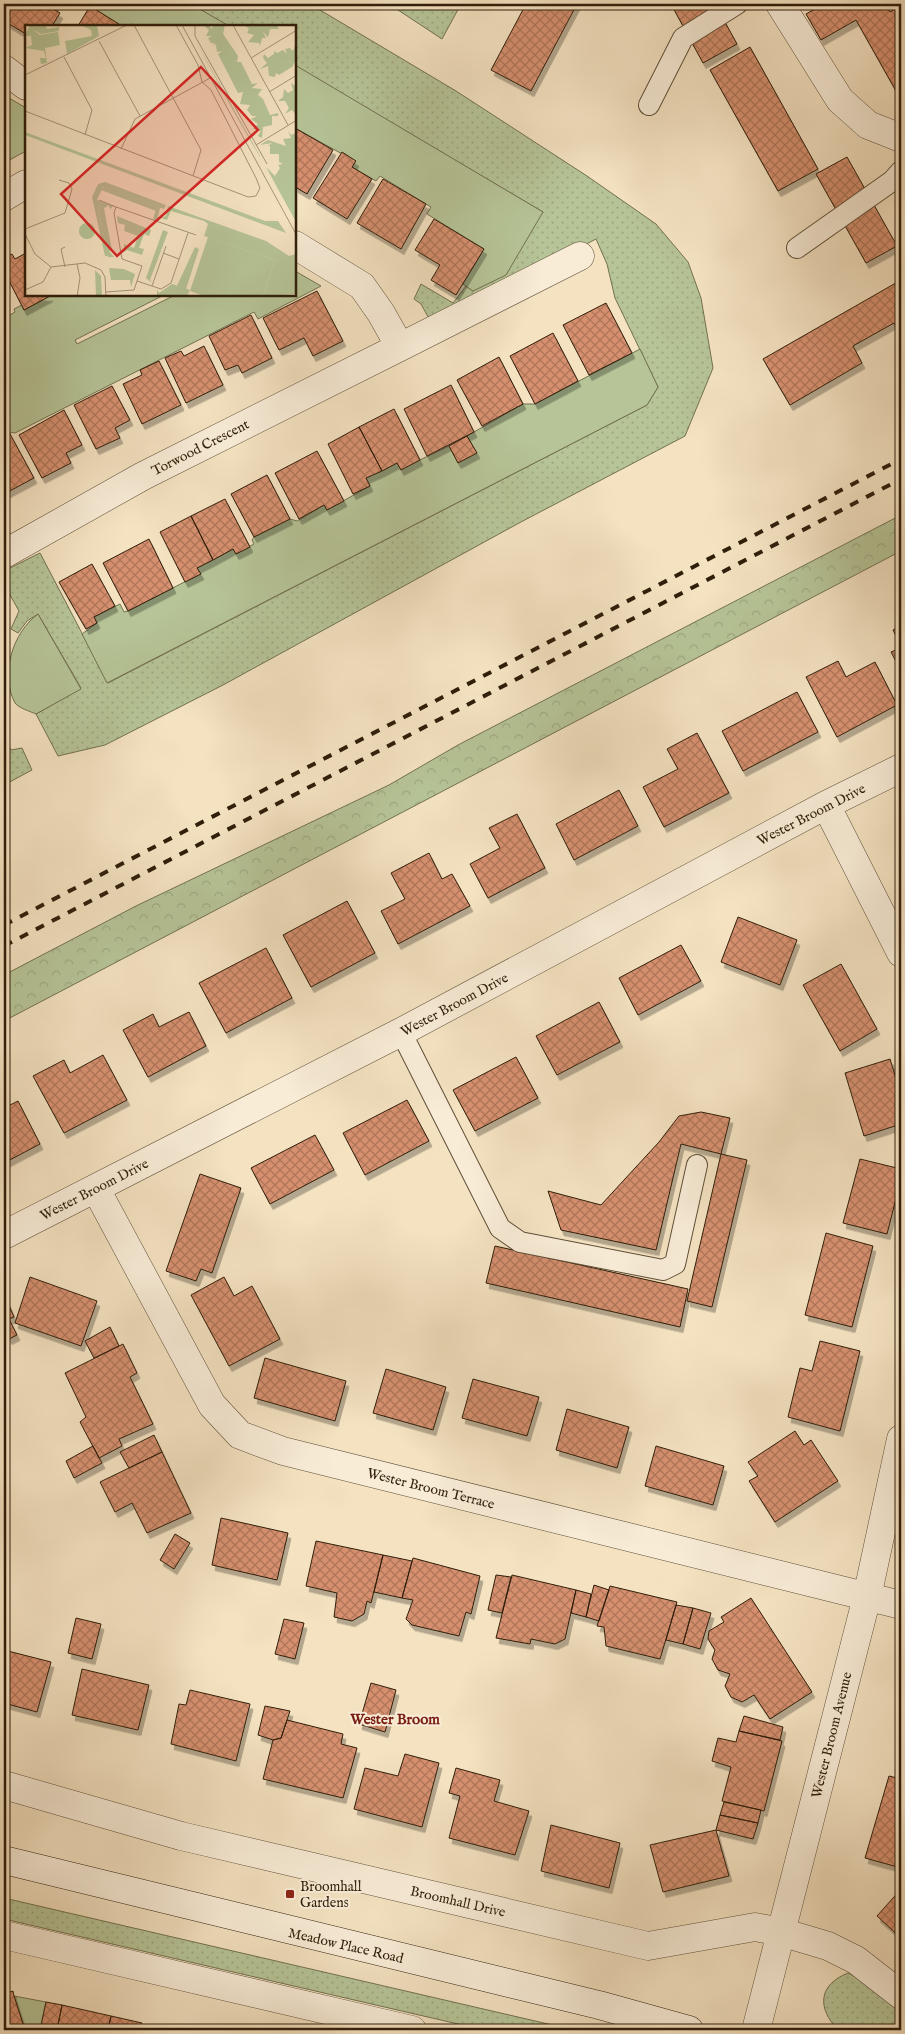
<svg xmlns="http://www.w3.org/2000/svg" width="905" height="2034" viewBox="0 0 905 2034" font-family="'IM FELL English',serif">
<defs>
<pattern id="grass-dots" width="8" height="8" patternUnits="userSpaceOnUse" patternTransform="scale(1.25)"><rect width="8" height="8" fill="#b6c497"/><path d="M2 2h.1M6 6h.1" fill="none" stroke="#9da881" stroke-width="1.8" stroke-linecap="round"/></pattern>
<pattern id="forest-crowns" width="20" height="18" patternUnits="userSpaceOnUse" patternTransform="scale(1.25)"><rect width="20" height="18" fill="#b6c497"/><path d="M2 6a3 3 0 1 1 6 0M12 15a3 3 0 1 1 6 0" fill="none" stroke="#9da881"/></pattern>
<pattern id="building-cross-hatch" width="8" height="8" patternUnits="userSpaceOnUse" patternTransform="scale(1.25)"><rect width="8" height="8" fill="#d6906f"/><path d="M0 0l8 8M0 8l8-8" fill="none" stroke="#ae7559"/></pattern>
<filter id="shadow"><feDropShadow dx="3" dy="5.5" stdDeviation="0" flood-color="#0004"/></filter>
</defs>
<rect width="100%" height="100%" fill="#f4e2c1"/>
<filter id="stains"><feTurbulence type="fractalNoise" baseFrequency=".004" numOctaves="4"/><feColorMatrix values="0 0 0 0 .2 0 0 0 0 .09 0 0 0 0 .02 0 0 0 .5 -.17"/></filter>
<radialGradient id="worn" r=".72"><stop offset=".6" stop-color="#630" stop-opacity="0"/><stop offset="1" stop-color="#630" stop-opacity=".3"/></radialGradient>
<path fill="url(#grass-dots)" stroke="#727150" d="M190,4H310L456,91L587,176L656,224L688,262L701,298L713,368L685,436L519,523L223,685L105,745L58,756L36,714L81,688L38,614L27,621L18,633L11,629L19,611L4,584V571L40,553L108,683L647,405L658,387L615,298L607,264L596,239L432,324L421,304L414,299L421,284L453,303L466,286L473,291L543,212L295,66V26H228Z
M389,4H461L442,39Z
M4,737L11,750L22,748L32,770L4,785Z
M4,1898L574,2030H484L4,1919Z
M848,1973L863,1980L901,2012V2030H838C817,2008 818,1985 848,1973Z"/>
<path fill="url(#forest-crowns)" stroke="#727150" d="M901,515V551L4,1021V975L136,906L389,785L458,745Z"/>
<path fill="#b6c497" stroke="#727150" d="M92,4H191L229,26H134L132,24L122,26L90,6Z
M295,65L543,212L506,275L473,291L463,284L484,249L427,214L431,207L380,176L376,181L352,167L355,161L295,128Z
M4,95L26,108V151L4,163Z
M295,271L321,286L258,319L254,312L15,433L9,432L4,435V305L10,315L15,312L14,309L22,305L24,310L52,295H164L75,340L77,344L175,295H295Z
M640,349L658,387L647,405L107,683L82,634L97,623L94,617L120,604L124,612L128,611L200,574L197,568L233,549L236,554L254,544L252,540L254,537L290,519L297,521L324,505L327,510L370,486L366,478L397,463L401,469L449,446L458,462L476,453L467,436L523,404H535Z
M38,614L81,689L36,714C29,711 19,708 15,703C0,675 12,633 38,614Z
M14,1996L46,2002L40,2030H25Z"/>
<path fill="url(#building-cross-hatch)" stroke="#2f1e0a" filter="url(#shadow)" d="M7,4H56L53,9L60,13L52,26H26V34L4,21V10Z
M526,4H577L531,91L491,70Z
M671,4H715L737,44L703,63Z
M824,4H885L890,12L901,5V100L856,20L821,40L806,14Z
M90,6L122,26H78Z
M750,47L818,169L778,191L710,70Z
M295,128L333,150L307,194L295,187Z
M342,152L356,161L352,167L372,179L347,219L313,198Z
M847,157L897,246L866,263L816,174Z
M383,179L426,204L401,249L357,223Z
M434,219L484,249L456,295L431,280L440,265L415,250Z
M26,253V295L50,296L24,310L4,271V258L12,254L15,259Z
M901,280V337L894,323L853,346L862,363L790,405L763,359Z
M317,291L343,341L313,356L304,338L279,350L263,318Z
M606,303L632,353L589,375L563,325Z
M251,315L272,358L242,373L238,365L225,370L209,336Z
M553,333L578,381L535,404L510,356Z
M204,346L223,385L186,403L165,358L181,351L184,356Z
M499,357L523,404L482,426L457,380Z
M159,361L181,405L142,424L123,384L142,375L140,370Z
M451,385L474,432L427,456L404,409Z
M112,386L130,420L115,428L120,438L96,449L74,405Z
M394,409L420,460L401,470L397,463L382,471L359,427Z
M64,410L82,445L66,453L71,463L42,478L19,435Z
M359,427L382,471L366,478L370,486L353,494L328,444Z
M9,432L34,478L4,494V435Z
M467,436L477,453L458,463L449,446Z
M317,451L344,501L327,510L324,505L299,519L275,473Z
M267,475L290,519L254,537L231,494Z
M225,499L250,547L236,554L233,549L213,560L191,516Z
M191,516L213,560L197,568L201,574L185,582L160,532Z
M149,539L173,588L128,611L103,563Z
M92,564L115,606L94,617L97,623L86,629L59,582Z
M901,626V646L893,630Z
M901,648V671L891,652Z
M838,661L846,677L875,662L897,705L837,737L806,677Z
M797,692L818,732L743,771L722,731Z
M697,733L729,793L664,827L643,787L678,769L667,749Z
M619,790L638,826L574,860L556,824Z
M517,814L545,868L488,898L470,864L500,848L489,828Z
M429,853L442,879L452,874L470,906L398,944L381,911L405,899L391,873Z
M347,901L375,953L311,987L283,935Z
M738,917L797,940L780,985L721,962Z
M681,945L701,981L638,1015L619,978Z
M266,948L292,998L226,1033L199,983Z
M841,964L877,1029L840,1051L803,985Z
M599,1002L620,1042L557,1075L536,1036Z
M189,1012L206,1046L148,1077L123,1030L153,1014L159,1027Z
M103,1055L127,1100L64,1133L33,1076L64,1060L70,1073Z
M516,1057L538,1098L475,1131L453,1090Z
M890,1059L901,1095V1124L864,1136L845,1073Z
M407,1100L429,1141L365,1175L343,1133Z
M18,1101L40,1144L4,1163V1108Z
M701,1112L730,1118L721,1154L681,1144L656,1250L561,1230L548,1191L601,1205L659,1142L679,1116Z
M315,1135L334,1170L270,1204L251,1168Z
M721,1154L747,1160L712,1307L687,1301Z
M860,1159L901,1169V1179L887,1234L843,1223Z
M200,1174L241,1188L212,1273L201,1269L196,1281L166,1271Z
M826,1233L873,1246L852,1327L805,1315Z
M495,1246L688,1289L680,1327L486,1283Z
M30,1277L97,1301L81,1346L15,1323Z
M224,1277L234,1296L252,1286L280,1339L229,1366L191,1295Z
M4,1294L14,1317L9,1319L17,1335L9,1339L4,1330Z
M110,1327L119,1346L94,1358L85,1341Z
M820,1341L860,1351L840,1431L788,1417L800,1368L812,1371Z
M123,1344L137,1373L130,1377L153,1424L119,1439L122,1446L99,1458L80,1422L86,1417L65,1373Z
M265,1358L346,1381L335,1421L254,1398Z
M386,1369L446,1387L433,1430L373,1413Z
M473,1379L539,1397L527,1436L462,1418Z
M567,1409L629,1427L617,1468L556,1450Z
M795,1431L804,1445L811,1440L838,1481L775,1522L749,1481L758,1476L748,1462Z
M154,1435L162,1452L129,1468L120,1452Z
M93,1446L102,1463L74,1478L66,1461Z
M656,1446L724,1466L713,1505L645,1486Z
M162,1452L191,1513L147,1533L132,1503L115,1512L100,1482Z
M221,1518L288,1533L277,1580L212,1565Z
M175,1534L190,1543L174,1569L160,1560Z
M316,1541L383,1555L371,1603L367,1601L364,1614L352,1621L334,1617L337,1593L306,1586Z
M383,1555L412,1561L402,1598L374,1592Z
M413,1558L480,1576L471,1614L466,1612L459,1636L412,1625L406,1619L413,1600L402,1598Z
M496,1575L511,1577L502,1613L488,1610Z
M512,1575L576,1590L565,1639L555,1644L531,1639L530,1644L496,1638Z
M594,1585L609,1590L599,1621L586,1617Z
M610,1586L677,1602L660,1659L606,1646L604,1627L597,1626Z
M576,1590L591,1594L586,1617L571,1613Z
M751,1598L812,1692L770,1719L754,1695L742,1702L731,1697L725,1686L730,1674L718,1670L712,1659L715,1650L708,1639L709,1631L724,1622L721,1617Z
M676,1605L693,1608L683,1644L666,1640Z
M693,1608L711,1613L700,1649L683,1644Z
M76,1618L101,1624L92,1659L68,1653Z
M284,1619L304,1623L295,1659L275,1654Z
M4,1650L51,1662L37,1712L4,1703Z
M82,1669L149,1685L138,1730L72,1715Z
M371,1683L396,1690L385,1732L359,1724Z
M190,1690L250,1704L236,1761L171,1744L179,1704L186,1705Z
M265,1706L290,1711L281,1738L273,1740L258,1735Z
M744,1716L783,1727L780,1740L739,1731Z
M287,1720L343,1734L341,1744L357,1748L343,1798L263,1779L273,1740L281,1738Z
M739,1731L782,1741L764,1811L722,1801L731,1767L712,1761L718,1738L736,1742Z
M405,1754L439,1763L422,1827L354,1809L365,1768L398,1776Z
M456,1768L500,1780L494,1801L529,1811L515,1855L449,1838L460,1796L449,1793Z
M889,1776L901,1779V1868L865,1858Z
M724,1802L761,1810L758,1823L720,1815Z
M720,1815L758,1823L753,1839L716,1830Z
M551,1825L620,1843L609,1888L541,1871Z
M716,1830L729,1876L663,1892L650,1845Z
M901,1889V1938L877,1916Z
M13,1991L14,1996L25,2030H4V1994Z
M46,2002L62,2005L57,2030H40Z
M62,2005L111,2016L108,2030H57Z
M111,2016L142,2023L140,2030H108Z"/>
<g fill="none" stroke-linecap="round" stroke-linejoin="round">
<g stroke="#604f38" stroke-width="22">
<path id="lane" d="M649,105L683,38L737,4
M797,248L892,181L901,171
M401,1032L500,1228L520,1242L663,1270L675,1264L697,1165"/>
</g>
<g stroke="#604f38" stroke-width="29">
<path id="street" d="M780,4L840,100L868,125L901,138
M4,69L26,86
M4,197L26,184
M400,347L580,256
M4,554L143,476L400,347L381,313L362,286L295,245
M826,805L901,953
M96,1189L212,1405L240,1435L283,1451L901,1605
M4,1235L401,1032L826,805L901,768
M4,1785L181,1836L648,1946L755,1927L781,1932L828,1946L856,1960L901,1995
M4,1935L412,2030
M756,2030L867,1597L901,1439"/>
</g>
<g stroke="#2f1e0a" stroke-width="29">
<path id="secondary" d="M4,1860L599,2005L689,2030"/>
</g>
<use href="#lane" stroke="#f8ecd7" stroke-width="20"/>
<use href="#street" stroke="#f8ecd7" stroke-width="28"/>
<use href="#secondary" stroke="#f8ecd7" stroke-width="28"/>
<path stroke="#2f1e0a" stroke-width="4" stroke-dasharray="9 9" stroke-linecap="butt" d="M4,925L901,459
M4,946L901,479"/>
</g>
<rect fill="#8f2418" stroke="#f8ecd7" stroke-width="2" x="285" y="1889" width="10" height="10" rx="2.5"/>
<g text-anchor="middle" stroke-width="4" stroke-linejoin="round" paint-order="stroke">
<g font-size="14" fill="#2f1e0a" stroke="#f8ecd7">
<text transform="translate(200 447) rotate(-27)" y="5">Torwood Crescent</text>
<text transform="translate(811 814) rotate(-27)" y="5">Wester Broom Drive</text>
<text transform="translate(454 1004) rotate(-28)" y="5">Wester Broom Drive</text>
<text transform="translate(94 1189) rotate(-27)" y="5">Wester Broom Drive</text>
<text transform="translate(431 1488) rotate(14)" y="5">Wester Broom Terrace</text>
<text transform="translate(831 1735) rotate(-76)" y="5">Wester Broom Avenue</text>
<text transform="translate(458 1901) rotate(13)" y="5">Broomhall Drive</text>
<text transform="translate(346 1945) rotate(13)" y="5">Meadow Place Road</text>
</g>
<g font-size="14" fill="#2f1e0a" stroke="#f8ecd7" text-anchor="start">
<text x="300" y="1891">Broomhall<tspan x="300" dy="16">Gardens</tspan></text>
</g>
<g font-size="15" font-weight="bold" fill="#7a1f14" stroke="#f8ecd7">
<text x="395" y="1724">Wester Broom</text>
</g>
</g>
<g transform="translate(25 25)">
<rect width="271" height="271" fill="#f4e2c1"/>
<path d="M5,0H21L22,4L34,2V6L16,9L7,4L15,10L33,7L35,20L20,23L22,38L16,39L15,33H21L19,26L0,23L7,20L6,11H0ZM56,0H72L74,11L42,29L40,16L67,11L66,5ZM174,22L235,131V132L211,91ZM241,142L260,161L271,181V197ZM80,157L141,180L139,184L135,183L132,196L128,194L132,181L78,162L72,175L88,181L86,184L83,180L73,181L83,231H80L67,172L73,159ZM143,181L241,216L264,231L271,229V269L238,271L250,235L179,211L183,199L179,196L146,186L142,195L136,193L141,191ZM54 206a8 8 0 1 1 16 0a8 8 0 1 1-16 0ZM70,245L76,251L77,271H71ZM147,259L165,265L162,271H132V265L134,268Z" fill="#b6c497"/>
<path d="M0,107L240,196H253L261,208L0,110Z" fill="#b6c497"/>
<path d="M178,0H185L186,4L189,0H200L198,9L213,31L212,37H216L227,59L233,58L227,63L237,64L233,70L238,74L245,90L253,88V91H247V100L238,102L237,113L233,111L236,106L228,104L233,99L226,94L232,91H227L222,85L225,80L215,79L218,67L213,68L193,29L197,26L192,27L191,20L188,21L191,19L186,18L183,13L187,11H181L184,5ZM219,0H252L254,4H245L243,12L238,7L241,13H237L235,21L234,18L223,17L229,10L222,8L224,4ZM271,18V35L267,42L254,50L251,48L250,52L244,51L243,41L235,44L242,38L238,33L239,29L243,33L249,29V26L252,28L258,25L262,29L260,24L265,23L268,26ZM266,58L271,61V90L267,85L260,89L264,83L260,76H253L258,72L259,64L263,68L268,65ZM263,106L266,110L271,108V177L269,178L250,151L255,143L253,140L258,139L254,137V129H245V121H243L247,118L235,120L243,115L261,121L258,114L266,113ZM80,161L133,181L131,186L76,165ZM80,179L83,181L79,183L80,189L87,225L84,226L89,232H83L73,181ZM92,191L126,205L124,211L119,209L115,220L114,223L119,224L117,230L102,225L99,227V219L109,223L113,211L99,206L100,200L93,198ZM138,205L143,207L125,255L127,258L121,253ZM183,212L250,235L238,271H179L165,266ZM170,222L174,224L161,264L151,263ZM84,243L99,244L110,249L106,262L105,255H86Z" fill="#b6c497"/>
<path fill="none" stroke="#a59478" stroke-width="1" d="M109,0L176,125L168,151M157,0L272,211M170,0V11L242,139M208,0L263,100M74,16L115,91M39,32L67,85L60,110M226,33L272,5M0,50L102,0M244,67L272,50M0,86L223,172L231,171L235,163L231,153L186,65L177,57L173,40L151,0M231,120L272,95M96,124L110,94L187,52M74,175L91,182M0,204L40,188L47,164L44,158L34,155M0,209L10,229L26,242L60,238L76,245L80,252L81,272M40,222L36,224L40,242M138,228L154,234M112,256L136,264L146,258L163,208M127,261L141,221M0,265L18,257L26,242M81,267L109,265L117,241L97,234L89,188L91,182L171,210M52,272L55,253L52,239"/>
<path fill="#d62828" fill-opacity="0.15" stroke="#d62828" stroke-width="2.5" d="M176,42L233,105L92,231L36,169Z"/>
<rect width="271" height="271" fill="none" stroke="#2f1e0a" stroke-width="2.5"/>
</g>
<rect width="905" height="2034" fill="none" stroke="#f4e2c1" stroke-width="20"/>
<rect x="5" y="5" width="895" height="2024" fill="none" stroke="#2f1e0a" stroke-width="2.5"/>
<rect x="10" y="10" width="885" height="2014" fill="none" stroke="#2f1e0a"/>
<rect width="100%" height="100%" filter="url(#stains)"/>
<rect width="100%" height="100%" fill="url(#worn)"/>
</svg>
